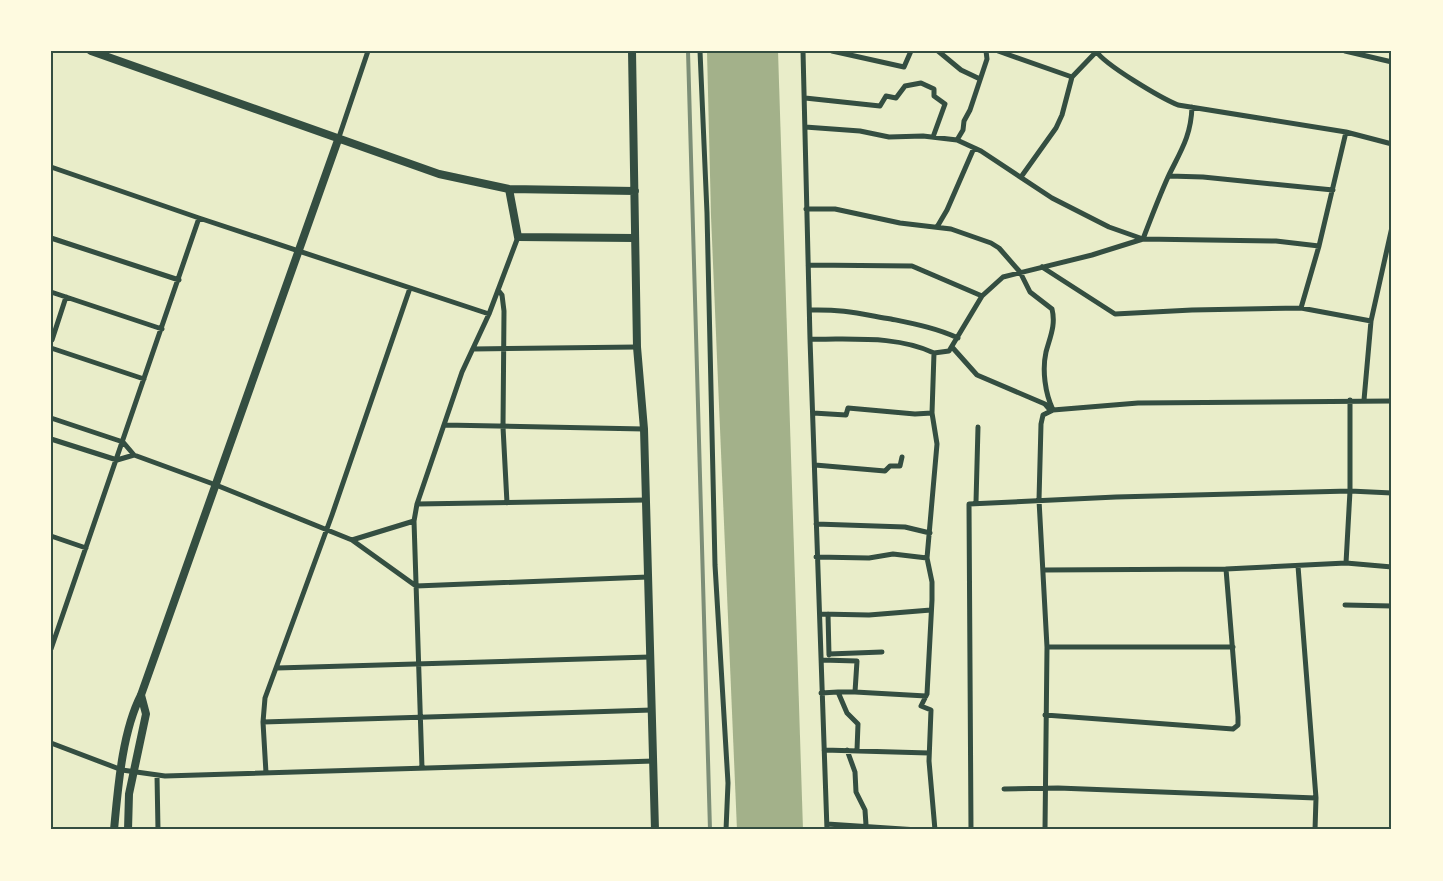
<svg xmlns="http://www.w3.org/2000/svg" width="1443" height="881" viewBox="0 0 1443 881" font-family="'Asap Condensed',sans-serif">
<rect width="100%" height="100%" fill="#e9edc9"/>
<path fill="#a3b18a" d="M707,51H778L803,830H737L711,216Z"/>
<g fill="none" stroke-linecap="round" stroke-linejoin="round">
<path stroke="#344e41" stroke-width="5" d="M700,51L707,213L715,565L728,783L726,830
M803,51L810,339L827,830
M832,51L904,67L911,51
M938,51L961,70L980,79
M998,51L1072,77
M1096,51C1105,65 1161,98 1178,105L1346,132L1392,144
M1345,51L1392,62
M805,98L880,106L886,96L896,98L905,86L921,83L934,89V96L945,104L933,137
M805,127L860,131L889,137L923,136L957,140L981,151L1052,198L1109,227L1143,239
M338,140L368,51
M957,140L963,130L964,121L970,110L987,59L986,51
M51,167L199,218L489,314
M1169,176L1203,177L1333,190
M1021,177L1056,128L1062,115L1072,77L1096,52
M806,209H835L900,223L951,229L991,243L999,248L1020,272L1030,292L1052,309C1056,325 1050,337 1046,352C1042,370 1045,393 1053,410
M937,227L947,210L974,148
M51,238L179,280
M1143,239C1151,218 1159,197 1168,177C1180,152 1191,137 1192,107
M808,265L912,266L982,296
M1042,267L1115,314L1192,310L1301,308L1371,321
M498,290L502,295L504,311L503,427L507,503
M51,292L162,329
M1301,308L1319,246L1346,132
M810,310C842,309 861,314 891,319C915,324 936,328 958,338
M810,339C851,340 896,335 934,353
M52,340L66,297
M952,347L977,375L1045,404L1051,411
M51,348L144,379
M473,349L637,347
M1364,400L1371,321L1392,227
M813,413L846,415L848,408L915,414L932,413
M51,418L123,442L134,455L216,485L352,540L414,521
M444,425L644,429
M51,439L117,460L134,455
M815,465L885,471L890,466H900L902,457
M976,502L978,427
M417,504L646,500
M816,524L905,527L930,533
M51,536L86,548
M352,540L416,586L648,577
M816,557L869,558L893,554L927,558
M1346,563L1350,491V400
M1298,566L1316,798L1315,830
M1044,570L1226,569L1346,563L1392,567
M1345,605L1392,606
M820,614L869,615L931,610
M828,614L829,655
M1047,647H1233
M51,649L199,218
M829,654L882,652
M822,660L857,661L855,692L926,696
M277,668L650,657
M855,692H838L847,713L858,724L857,750
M821,693L838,692
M1045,715L1233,729L1238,725V717L1226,569
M263,722L652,710
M51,743L122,770L165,776L654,761
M824,750L929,753
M847,750L855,772L856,792L865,810L866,825
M422,768L414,521L417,504L462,372L489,314L518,237
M266,773L263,722L265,698L332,515L410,288
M157,775L158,830
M1004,789L1058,788L1316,798
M827,824L918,830
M935,830L929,761L931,710L921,706L927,694L932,600V582L927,558L937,444L932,413L934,353L949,351L982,296L1003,277L1092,255L1143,239L1276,241L1319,246
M971,830L969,504L1116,497L1350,491L1392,493
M1045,830L1047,647L1039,500L1041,424L1043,415L1053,410L1138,403L1392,401"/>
<path stroke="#344e41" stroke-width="8" d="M91,51L439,174L509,189L635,191
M632,51L637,347L644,429L655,830
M509,189L518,237L634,238
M114,830C118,788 122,732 141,695L338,140
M128,830L129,794L146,714L141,695"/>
<path stroke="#7c8e77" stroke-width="4" d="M688,51L710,830"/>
</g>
<rect width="1443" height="881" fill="none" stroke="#fefae0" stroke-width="105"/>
<rect x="52" y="52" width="1338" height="776" fill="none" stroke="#344e41" stroke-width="2"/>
</svg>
